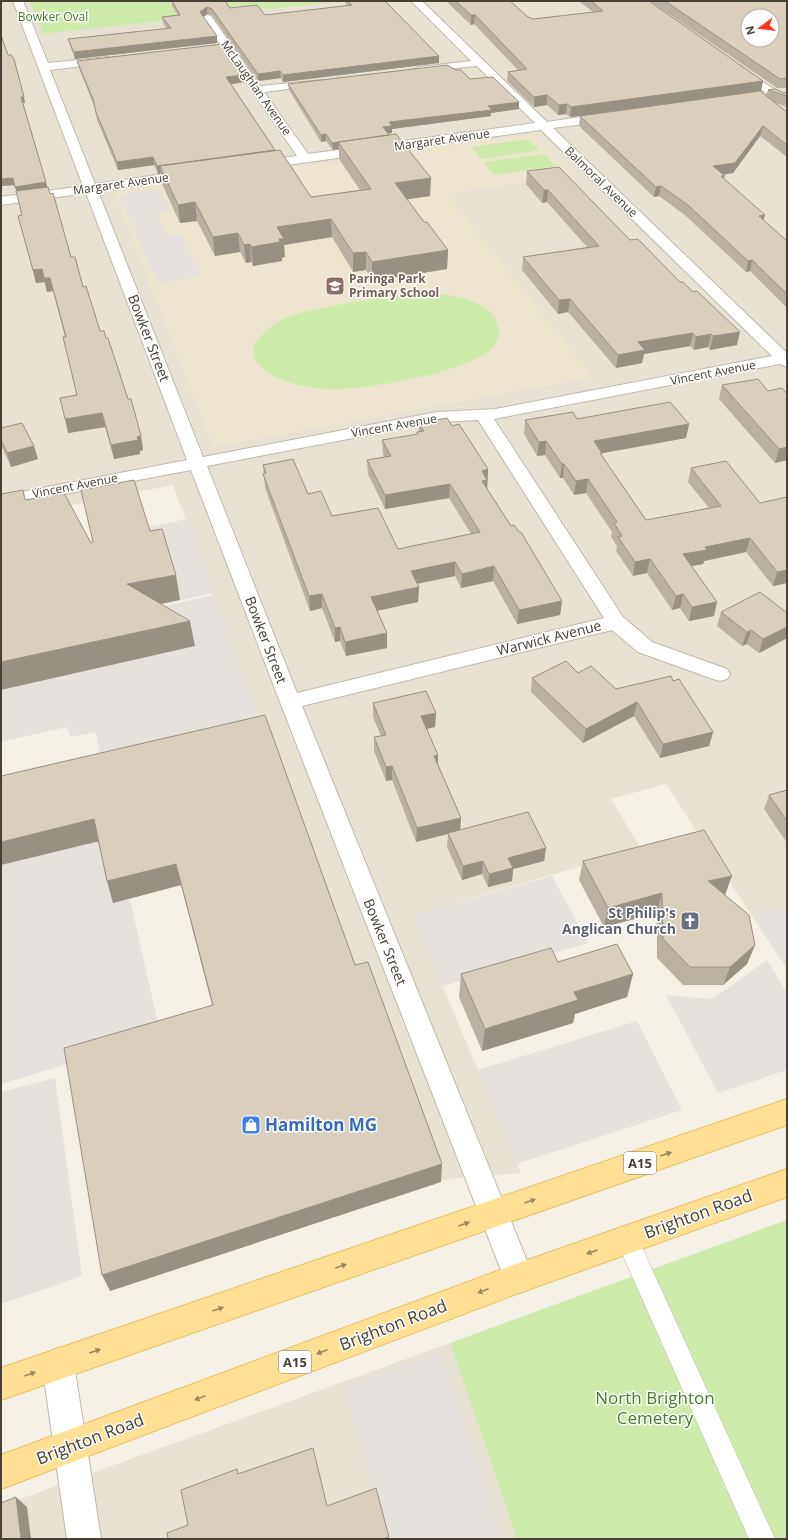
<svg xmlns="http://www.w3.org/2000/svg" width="788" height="1540" viewBox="0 0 788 1540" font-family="'Open Sans',sans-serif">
<rect width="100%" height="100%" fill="#f4f0e6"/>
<path fill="#e8e2d4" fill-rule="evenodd" d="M1,1H787V906L752,916L666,784L611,799L641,849L413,915L521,1173L427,1181L173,485L1,519ZM748,16H772V40H748Z
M450,1343L517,1539H1V1506Z"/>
<path fill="#eee5cf" d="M534,134L574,175L447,194L593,377L213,447L114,192Z"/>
<path fill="#cfebac" d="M30,1H342L43,34Z
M528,139L540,150L481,159L471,147Z
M544,154L556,166L494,175L483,162Z
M433,293C452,295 484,300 495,318C497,322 498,328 500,333C498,337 496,344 494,347C470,372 374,388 339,389C314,390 269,383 255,359C253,356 254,349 254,344C261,336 267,329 276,323C290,314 307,311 323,308C359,300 396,295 433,293Z
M787,1220V1539H517L450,1343Z"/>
<path fill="#e5e2de" d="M160,189L171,211L157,214L168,236L181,234L202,276L158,283L118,195Z
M187,519L213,593L180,600L167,555L133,530Z
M214,595L264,734L103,773L96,732L70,737L67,727L1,742V690L64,676L106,619Z
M100,841L114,903L130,899L161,1036L1,1084V865Z
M552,876L588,943L443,986L412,915Z
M787,906V969L752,916Z
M767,960L787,993V1070L718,1093L666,995L712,999Z
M637,1021L682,1110L517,1164L478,1070Z
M55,1078L82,1276L1,1304V1092Z
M440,1352L503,1539H388L344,1388Z"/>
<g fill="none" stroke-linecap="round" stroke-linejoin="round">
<g stroke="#c0b8a8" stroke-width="1">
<path id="lane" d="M627,1229L635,1232L775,1539H749L616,1240L619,1232Z"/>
</g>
<g stroke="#c0b8a8" stroke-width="2">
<path id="street" d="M13,1H23L48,63L108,57L113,60L108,63L50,70L95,184L192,170L198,174L192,178L98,191L203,457L437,412L495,409L772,356L541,130L258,169L254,168L252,165L254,162L297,156L202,18L207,15L211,16L260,86L323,80L325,82L323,84L319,85L264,92L308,154L535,123L477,66L416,72L415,70L416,68L420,67L471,61L411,1H422L547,122L608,113L612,115L614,117L608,121L553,128L787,353V367L780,364L494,419L623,617L652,642L727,669L730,674L727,679L720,681L713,679L638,652L612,630L302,706L534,1278L530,1289L519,1293L508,1289L504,1278L280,702L191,470L1,506V496L187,460L86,193L1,205V197L83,186ZM478,420L604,618L297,693L207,466L437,422Z
M738,65L787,98V106L783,105L734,70L733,68Z
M58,1348L69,1353L74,1364L101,1539H67L42,1364L47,1353Z"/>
</g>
<g stroke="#ecc05c" stroke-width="2">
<path id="primary" d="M787,1099V1125L1,1400V1368Z
M787,1169V1197L519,1293L1,1489V1455L519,1263Z"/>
</g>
<use href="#lane" fill="#fff" fill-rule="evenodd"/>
<use href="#street" fill="#fff" fill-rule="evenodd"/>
<use href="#primary" fill="#ffe094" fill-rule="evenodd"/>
</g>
<path fill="#bbb1a3" d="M172,1H225L230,8L265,15L347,6L344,1H385L439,63L283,82L281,78L258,81L212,15L207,14L203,17L217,36V43L75,59L70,46L68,39L167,29L163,23L162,17L178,15L172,6Z
M446,1H510L528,17L533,19L593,12L579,1H649L763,81L761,91H760L766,96L768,90L784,93L787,91V106L775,103L787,112V157L760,136L733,173L723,175L725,176L724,179L764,221L787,241V308L750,271L746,272L686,216L659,196L654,197L579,126L580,116L570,117L566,114L558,115L547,105L534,107L507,81L508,72L518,70L474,24L471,25Z
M650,1H787V88H777Z
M1,35L25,103H23L47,187L71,257L83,287L100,331L106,338L141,436L143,450L140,451V454L114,459L105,427L68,433L77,396L65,337L53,291L47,292L45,282L36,283L18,216L22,215L15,185L1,186Z
M77,61L244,75V82L231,84L275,150L311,197L360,190L339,159V149L333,150L326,141L321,142L289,90L288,84L470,79L519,102V109L491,113V116L392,129V133H388L430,196L407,199L424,222L448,250L447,269L372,281L366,270L353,272L332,237L284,245L285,257L282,258V261L253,266L251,262L246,263L240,252L215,256L197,221L180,223L162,184L161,173L158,174L154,165L118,170L97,120L94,106L79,68Z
M527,171L630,240L737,345L710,350L708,347L694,350L690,346L644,354L642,363L616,368L568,312L558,314L522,270L523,257L587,247L547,202L542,203L526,184Z
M722,385L768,391L787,460L775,463L719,399Z
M577,419L689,424L686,438L602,453V456L646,520L709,508L688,482L691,468L760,503L787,497V583L773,586L746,552L704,561L703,564L692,566L714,616L689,621L680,608L672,610L647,573L633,576L616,551L617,546L611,537L612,532L586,493L574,495L563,478H560L545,455L537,456L524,434L525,420Z
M419,423L452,426L488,469L487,489L511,526L562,601L560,615L517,624L493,581L461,588L455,576L417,584L419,587L418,602L377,610L387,633V648L346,656L340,641L335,642L322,608L310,611L265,488L263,465L308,494L332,516L398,549L471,534L449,498L385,509L368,474L367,460L384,457L383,454L382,440L417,435V432H419Z
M1,428L38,459L11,467L1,445Z
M721,612L787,613V638L759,653L747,644L742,646L717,626Z
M578,673L616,689L673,681L713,732L709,746L660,758L634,716L583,743L531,692L532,678Z
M373,703L436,713L435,727L427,729L438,764L461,818L460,830L546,848L544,861L513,869L512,881L488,887L482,874L462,880L447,847L448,834L416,842L392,780L386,781L374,751V737L381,736L373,717Z
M1,776L355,965L441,1182L110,1291L212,1005L181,885L113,903L98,842Z
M787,790V843L764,809L769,795Z
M583,861L725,895L755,945L747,964L723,985H683L657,958V913L604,927L579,880Z
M558,962L633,974L627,997L575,1014L573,1023L482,1051L459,997L461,974Z"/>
<path fill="#999084" d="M207,7V14L201,19L200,12Z
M471,15H475L474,24L471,25Z
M217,36V43L75,59L74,52Z
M439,56V63L283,82V75Z
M280,71L281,78L258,81V74Z
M244,75V82L227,85L226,77Z
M763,81L761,91L570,117L571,107Z
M547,95V105L534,107V97Z
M21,97H24L25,103H23Z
M519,102V109L491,113V116L392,129V133L383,134V127L389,122L488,106Z
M567,104L566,114L558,115L559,105Z
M763,126L760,136L733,173L711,176L713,166Z
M326,134V141L321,142V135Z
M338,142L339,149L333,150L332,143Z
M275,150V158L160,166L161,173L158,174L157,166Z
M153,157L154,165L118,170L117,162Z
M13,178L15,185L1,186V179Z
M431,178L430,196L395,201V183Z
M46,182L48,189L17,193L15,187Z
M661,186L659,196L654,197L656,187Z
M544,190H548L547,202L542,203Z
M195,202L197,221L180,223L178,205Z
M765,215L762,226L759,216Z
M331,219L332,237L284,245L285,257L282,258V261L253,266L251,247L277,227Z
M238,233L240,252L215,256L213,237Z
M250,244L251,262L246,263L244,245Z
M448,250L447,269L372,281V262Z
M366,252V270L353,272V253Z
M752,260L750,271L746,272L748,261Z
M42,269L45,282L36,283L33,270Z
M44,278H50L53,291L47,292Z
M570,299L568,312L558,314L559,300Z
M740,332L737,345L710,350L713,336Z
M693,333L690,346L644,354L642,363L616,368L618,355L638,342Z
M711,334L708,347L694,350L696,337Z
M102,413L105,427L68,433L65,419Z
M689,424L686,438L592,455L594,441Z
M141,436L143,450L140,451V454L114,459L111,445L137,437Z
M546,441L545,455L537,456L539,442Z
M34,446L38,459L11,467L7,453Z
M787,447V460L775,463L779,449Z
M562,464H564L563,478H560Z
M488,469L487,494L481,495L482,471Z
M588,479L586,493L574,495L576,481Z
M450,484L449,498L385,509V495Z
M750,538L746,552L704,561L703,564L680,568L683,554L705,547Z
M650,559L647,573L633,576L635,562Z
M455,562V576L410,585L411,571Z
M494,566L493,581L461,588L462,574Z
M787,570V583L773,586L777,572Z
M176,575L180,600L133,610L127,584Z
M419,587L418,602L372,612L371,597Z
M322,594V608L310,611L309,596Z
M683,594L680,608L672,610L676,596Z
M562,601L560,615L517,624L519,610Z
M717,602L714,616L689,621L692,607Z
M190,621L195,646L1,690V662Z
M340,627V641L335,642V628Z
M787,627V638L759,653L763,639Z
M751,630L747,644L742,646L747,632Z
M387,633V648L346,656L345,642Z
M637,702L634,716L583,743L586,729Z
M436,713L435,727L421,730V716Z
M713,732L709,746L660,758L663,744Z
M438,755V769L434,756Z
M392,766V780L386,781V767Z
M461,818L460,831L416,842L417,828Z
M94,819L100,841L1,865V842Z
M546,848L544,861L513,869L512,881L488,887L489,874L508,858Z
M483,861L482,874L462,880L463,866Z
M176,864L181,885L113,903L107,881Z
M732,876L725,895L708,881Z
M662,893L657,913L604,927L608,908Z
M755,945L747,964L723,985L730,967Z
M633,974L627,997L575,1014L573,1023L482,1051L485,1029L574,992Z
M442,1164L441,1182L110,1291L102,1275Z
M16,1497L27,1507L31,1539H21Z
M389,1537V1539H382Z"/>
<path fill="#dacebd" stroke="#999084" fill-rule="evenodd" d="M172,1H225L230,8L257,5L265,15L352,5L348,1H385L439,56L283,75L280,71L258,74L212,9L207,7L200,12L217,36L74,52L68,39L171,28L162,17L180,15Z
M456,1H510L528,17L533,19L603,11L591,1H649L763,81L571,107L567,104L559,105L547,95L534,97L508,72L527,69L475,15H471Z
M665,1H787V78L780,79ZM748,16H772V40H748Z
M1,35L8,55H11L14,59L24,97H21L46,182L15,187L13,178L1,179Z
M223,44L244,75L226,77L275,150L157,166L153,157L117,162L96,112L93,99L77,61Z
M447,65L456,70H461L470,79L493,77L519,102L488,106L492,110L389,122L392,126L383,127L389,135L332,143L326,134L321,135L288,84Z
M775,89L784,93L787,91V96L768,90Z
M760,91L787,112V145L763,126L735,163L713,166L725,176H721L765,215L759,216L787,241V294L752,260L748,261L688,205L661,186L656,187L580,116Z
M396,134L431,178L395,183L424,222H427L448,250L372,262L366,252L353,253L331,219L277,227L284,239H279L280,242L251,247L250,244L244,245L238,233L213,237L195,202L178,205L160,166L280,150L311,197L371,189L338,142Z
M559,167L630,240L638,239L680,282H683L693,292L697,291L740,332L713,336L711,334L696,337L693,333L638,342L645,350L618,355L570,299L559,300L523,257L599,246L548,190H544L527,171Z
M48,187L50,194L53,193L71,257H75L83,287L86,286L100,331H104L106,338H108L128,399H131L141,436L137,437L138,440L111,445L102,413L65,419L60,398L77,395L63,337H66L50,278H44L42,269L33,270L18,216L22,215L16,191Z
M758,379L768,391L782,388L787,394V447L779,449L722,385Z
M670,402L689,424L594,441L602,453H600L646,520L721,506L691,468L726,461L760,503L787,497V570L777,572L750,538L705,547L707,550L683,554L717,602L692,607L683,594L676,596L650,559L635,562L618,537L622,536L614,523L617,522L588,479L576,481L564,464H562L546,441L539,442L525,420L573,412L577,419Z
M447,418L452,426L459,424L488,469L482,471L487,480L482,481L511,526L514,525L519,532H521L562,601L519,610L494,566L462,574L455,562L411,571L419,587L371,597L387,633L345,642L340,627L335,628L322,594L309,596L263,474L266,473L263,465L293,459L308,494L321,491L332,516L378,508L398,549L480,532L450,484L385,495L367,460L391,456L382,440L418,434L417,432L424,431L419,423Z
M22,423L34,446L7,453L1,440V428Z
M134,480L150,531L162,529L176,575L127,584L190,621L1,662V494L23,490L25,500L64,493L91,543L93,542L81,490Z
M760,592L787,613V627L763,639L751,630L747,632L721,612Z
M566,661L578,673L591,666L616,689L671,676L673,681L679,679L713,732L663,744L637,702L586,729L532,678Z
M426,691L436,713L421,716L438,755L434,756L461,818L417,828L392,766L386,767L374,737L386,735L373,703Z
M265,715L355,965L368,962L442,1164L102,1275L64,1048L213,1005L176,864L107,881L94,819L1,842V776Z
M787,790V821L769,795Z
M528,812L546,848L508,858L513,868L489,874L483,861L463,866L448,833Z
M704,830L732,876L708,881L749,915L755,945L730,967H690L663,939L662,893L608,908L583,861Z
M617,944L633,974L574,992L578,1000L485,1029L461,974L551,948L558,962Z
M313,1448L327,1506L376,1488L389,1537L382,1539H168L167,1533L188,1525L181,1490L237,1469L238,1474Z
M16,1497L21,1539H1V1503Z"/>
<defs><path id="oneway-solid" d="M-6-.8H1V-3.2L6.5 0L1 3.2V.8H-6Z"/></defs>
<g fill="#9a8860">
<use href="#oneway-solid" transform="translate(666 1154) rotate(-19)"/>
<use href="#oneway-solid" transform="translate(530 1201) rotate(-19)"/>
<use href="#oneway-solid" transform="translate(464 1224) rotate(-19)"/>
<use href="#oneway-solid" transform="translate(592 1252) rotate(161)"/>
<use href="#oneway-solid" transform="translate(341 1266) rotate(-19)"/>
<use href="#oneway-solid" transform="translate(483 1291) rotate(159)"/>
<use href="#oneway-solid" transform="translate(218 1309) rotate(-19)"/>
<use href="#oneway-solid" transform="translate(95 1351) rotate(-19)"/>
<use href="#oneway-solid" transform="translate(322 1352) rotate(159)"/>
<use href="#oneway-solid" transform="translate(30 1374) rotate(-20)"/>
<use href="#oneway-solid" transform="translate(200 1398) rotate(159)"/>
</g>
<defs>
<g id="school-square" transform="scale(1)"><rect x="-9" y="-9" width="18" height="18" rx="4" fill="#8d6e63" stroke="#fff"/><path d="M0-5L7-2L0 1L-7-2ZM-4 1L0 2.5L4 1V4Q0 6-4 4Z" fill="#fff"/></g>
<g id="church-square" transform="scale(1)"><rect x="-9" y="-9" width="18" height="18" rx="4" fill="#6b7280" stroke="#fff"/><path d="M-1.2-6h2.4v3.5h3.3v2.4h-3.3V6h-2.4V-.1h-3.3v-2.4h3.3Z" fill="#fff"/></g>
<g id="shop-square" transform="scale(1)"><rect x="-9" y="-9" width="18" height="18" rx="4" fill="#3f7fe0" stroke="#fff"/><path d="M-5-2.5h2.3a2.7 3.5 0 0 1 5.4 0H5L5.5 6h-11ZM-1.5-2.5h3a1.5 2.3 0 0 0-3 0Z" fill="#fff"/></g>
</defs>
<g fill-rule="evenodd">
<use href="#school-square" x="335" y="286"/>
<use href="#church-square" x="690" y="921"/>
<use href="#shop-square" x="251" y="1125"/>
</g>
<g text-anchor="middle" stroke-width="3" stroke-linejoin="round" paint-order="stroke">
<g font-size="12" fill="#467d24" stroke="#fff">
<text x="53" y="21">Bowker Oval</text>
</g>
<g font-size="12" fill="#474035" stroke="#fff">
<text transform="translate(256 88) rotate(55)" y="4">McLaughlan Avenue</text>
<text transform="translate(442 140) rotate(-8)" y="4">Margaret Avenue</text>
<text transform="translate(601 182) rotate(44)" y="4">Balmoral Avenue</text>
<text transform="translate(121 184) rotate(-8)" y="4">Margaret Avenue</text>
<text transform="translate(713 373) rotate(-11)" y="4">Vincent Avenue</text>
<text transform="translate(394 426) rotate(-10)" y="4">Vincent Avenue</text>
<text transform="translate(75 486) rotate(-11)" y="4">Vincent Avenue</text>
</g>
<g font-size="12" font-weight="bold" fill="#785e54" stroke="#fff" text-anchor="start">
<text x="349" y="283">Paringa Park<tspan x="349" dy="14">Primary School</tspan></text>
</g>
<g fill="#fff" stroke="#7e7972" stroke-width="1">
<rect x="624" y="1152" width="32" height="22" rx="3"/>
<rect x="279" y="1351" width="32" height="22" rx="3"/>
</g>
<g font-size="13" font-weight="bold" fill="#474035">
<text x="640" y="1168">A15</text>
<text x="295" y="1367">A15</text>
</g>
<g font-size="14" fill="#474035" stroke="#fff">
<text transform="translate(149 338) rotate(69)" y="5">Bowker Street</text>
<text transform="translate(549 638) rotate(-14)" y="5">Warwick Avenue</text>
<text transform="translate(266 640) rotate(69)" y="5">Bowker Street</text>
<text transform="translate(385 942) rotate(68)" y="5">Bowker Street</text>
</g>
<g font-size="14" font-weight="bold" fill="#5b616d" stroke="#fff" text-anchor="end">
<text x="676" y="918">St Philip's<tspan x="676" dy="16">Anglican Church</tspan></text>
</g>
<g font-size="17" font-weight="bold" fill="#366cbe" stroke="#fff" text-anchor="start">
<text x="265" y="1131">Hamilton MG</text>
</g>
<g font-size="17" fill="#474035" stroke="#fff">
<text transform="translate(698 1214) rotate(-20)" y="6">Brighton Road</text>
<text transform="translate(393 1325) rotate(-21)" y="6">Brighton Road</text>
<text transform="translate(90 1439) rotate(-21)" y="6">Brighton Road</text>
</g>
<g font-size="17" fill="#467d24" stroke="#fff">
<text x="655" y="1404">North Brighton<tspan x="655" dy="20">Cemetery</tspan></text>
</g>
</g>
<rect width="788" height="1540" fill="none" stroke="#474035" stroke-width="4"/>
<g transform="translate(760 28) rotate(255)"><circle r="19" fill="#ffffff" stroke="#b5b3ae"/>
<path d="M0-3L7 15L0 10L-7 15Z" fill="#ff3412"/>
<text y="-6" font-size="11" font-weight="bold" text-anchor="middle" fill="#474035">N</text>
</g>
</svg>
